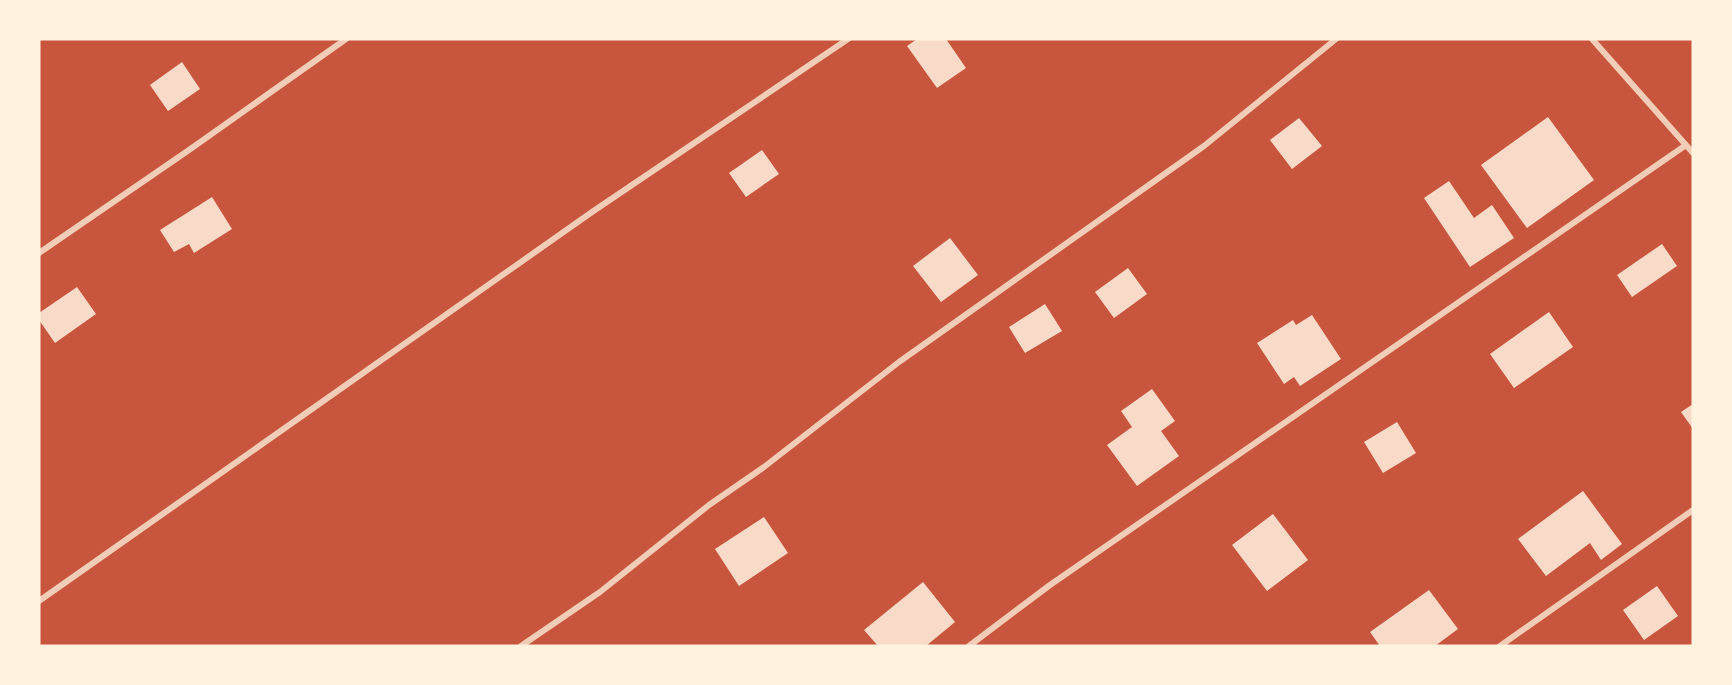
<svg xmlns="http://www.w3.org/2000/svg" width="1732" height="685" viewBox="0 0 1732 685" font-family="'Golos Text',sans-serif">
<rect width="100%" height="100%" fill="#c8553d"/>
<path fill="#f7dbc8" d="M917,39H946L966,68L937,88L907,46Z
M182,62L200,89L168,111L150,85Z
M1548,117L1594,180L1527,228L1481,165Z
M1299,118L1322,146L1292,169L1270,140Z
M762,150L779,174L746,197L729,173Z
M1449,181L1474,218L1492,205L1514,238L1470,267L1424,198Z
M212,197L232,229L194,253L189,244L174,252L160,230Z
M950,238L978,275L941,302L913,266Z
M1662,244L1677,266L1632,297L1617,275Z
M1128,268L1147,294L1114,318L1095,292Z
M77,287L96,314L55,343L39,320V313Z
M1045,304L1062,331L1025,353L1009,327Z
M1549,312L1573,347L1514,388L1490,354Z
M1312,315L1341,359L1300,386L1294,377L1284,384L1257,343L1293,320L1296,325Z
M1152,389L1175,421L1161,431L1179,456L1137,486L1107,445L1132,427L1121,411Z
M1693,404V429L1681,412Z
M1397,422L1416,453L1383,473L1364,442Z
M1583,491L1622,544L1601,560L1590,543L1546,576L1518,539Z
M1273,514L1308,560L1267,591L1232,545Z
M764,517L788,553L739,586L715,549Z
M923,582L955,622L926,646H878L864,630Z
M1657,586L1678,616L1644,640L1623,610Z
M1429,590L1458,629L1435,646H1380L1370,632Z"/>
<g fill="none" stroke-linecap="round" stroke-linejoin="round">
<path stroke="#f1ccb7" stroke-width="6" d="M1592,39L1693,153
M39,253L189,150L346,39
M39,601L592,212L848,39
M521,646L600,592L709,505L764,467L899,362L1204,146L1336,39
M969,646L1050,585L1686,145
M1500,646L1693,510"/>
</g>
<rect width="1732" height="685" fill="none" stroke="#fff3e0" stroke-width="81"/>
</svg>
